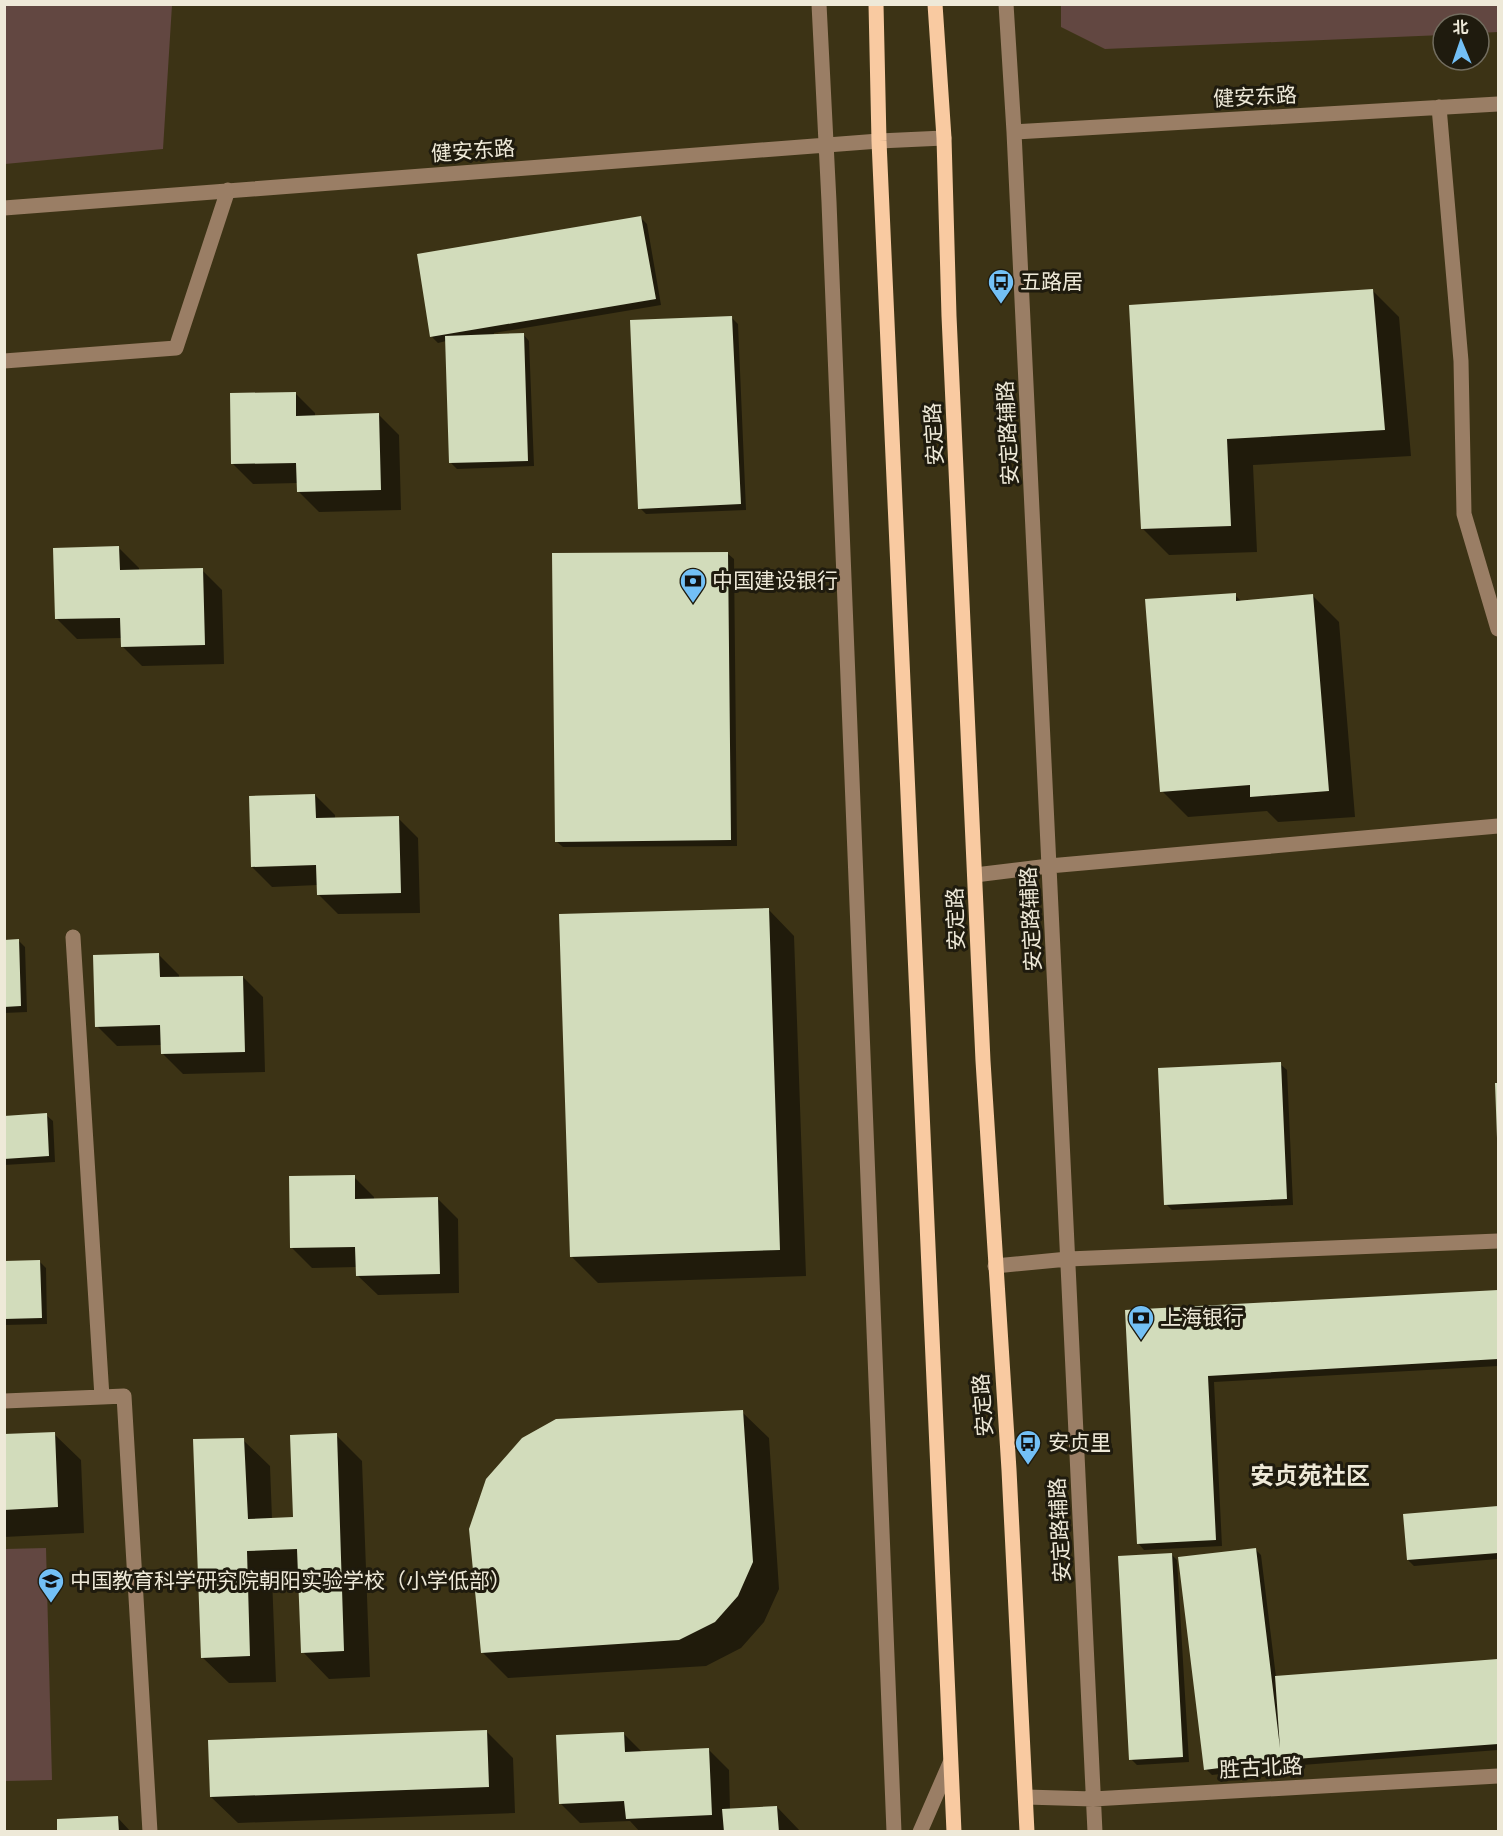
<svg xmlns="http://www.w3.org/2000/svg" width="1503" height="1836" viewBox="0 0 1503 1836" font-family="'Open Sans','Noto Sans SC',sans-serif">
<rect width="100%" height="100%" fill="#3c3315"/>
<path fill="#624741" d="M5,4L172,5L163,149L5,164Z
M1061,5H1498V32L1479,33V24H1443V35L1105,49L1061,27Z
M46,1548L52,1780L5,1781V1549Z"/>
<path fill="#0007" d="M641,218L647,224L661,305L494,333V335L523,334L529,341L534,466L457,469L451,463L446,341L438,343L432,337Z
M1372,290L1399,317L1411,456L1253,465L1257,552L1169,555L1143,529L1130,307Z
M731,317L738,324L746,510L646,514L640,508Z
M295,393L315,413V417L379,415L399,435L401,510L319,512L299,492L298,483L253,484L233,464Z
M119,548L139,568V571L202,570L222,590L224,664L142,666L122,646V638L77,639L57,619Z
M727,553L734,559L737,846L563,847L556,841Z
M1235,595L1242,602L1313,596L1339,622L1355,817L1278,822L1267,811L1188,817L1162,791Z
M315,795L335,815V819L398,818L418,838L420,913L338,914L318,894V885L272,887L252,867Z
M768,909L794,936L806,1276L598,1283L572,1257Z
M4,941H19L25,947L27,1012L4,1013Z
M159,955L179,975V979L243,977L263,997L265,1072L183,1074L163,1054L162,1045L117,1046L97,1026Z
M1280,1064L1287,1070L1293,1205L1172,1210L1166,1204Z
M1497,1085H1498V1156Z
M46,1115L53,1121L55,1162L4,1165V1117Z
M354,1177L374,1197V1200L438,1199L458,1219L459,1293L378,1295L357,1275V1267L312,1268L292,1248Z
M39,1261L46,1268L47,1324L4,1325V1262Z
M1498,1291V1366L1214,1382L1222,1546L1144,1550L1138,1543L1127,1312Z
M742,1412L769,1438L779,1589L764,1622L741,1648L706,1666L508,1678L482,1652Z
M54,1434L81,1460L84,1533L4,1537V1436Z
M336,1435L362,1461L370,1677L329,1679L303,1652L300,1576L272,1577L276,1682L229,1683L202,1657L243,1440L270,1466L272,1519L295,1518Z
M1498,1508V1559L1414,1566L1408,1560L1405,1516Z
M1255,1549L1261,1555L1276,1677L1498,1661V1750L1289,1766L1212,1775L1206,1769Z
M1171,1554L1177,1560L1189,1762L1137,1765L1131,1759Z
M487,1732L513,1758L515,1813L238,1823L211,1797Z
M623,1733L642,1752L709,1750L729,1770L730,1810L777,1807L801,1832H640L630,1821L580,1823L560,1803Z
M118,1818L131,1832H59Z"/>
<path fill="#d2dcbb" d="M641,216L656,299L430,337L417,254Z
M1373,289L1385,430L1227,439L1231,526L1141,529L1129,305Z
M732,316L741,504L638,509L630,320Z
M524,333L528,461L449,463L445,336Z
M296,392V416L379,413L381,490L297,492L296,463L231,464L230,393Z
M119,546L120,570L203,568L205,645L121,647L120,618L55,619L53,548Z
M728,552L731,840L555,842L552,553Z
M1236,593V601L1313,594L1329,791L1250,797V785L1160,792L1145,599Z
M315,794L316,818L399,816L401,893L317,895L316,865L251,867L249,796Z
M769,908L780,1250L570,1257L559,914Z
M19,939L21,1006L4,1007V940Z
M159,953L160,977L243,976L245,1052L161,1054L160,1025L95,1027L93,955Z
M1281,1062L1287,1199L1164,1205L1158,1068Z
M1495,1083H1498V1138H1497Z
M47,1113L49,1156L4,1159V1116Z
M355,1175V1199L438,1197L440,1274L356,1276L355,1247L290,1248L289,1176Z
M40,1260L42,1318L4,1319V1261Z
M1498,1290V1359L1208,1376L1216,1540L1137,1544L1125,1310Z
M743,1410L753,1562L738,1596L715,1622L679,1640L481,1653L469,1529L486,1479L522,1438L556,1419Z
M55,1432L58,1507L4,1510V1434Z
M337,1433L344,1651L301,1653L297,1549L247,1551L250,1656L201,1658L193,1439L244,1438L248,1519L293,1517L290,1435Z
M1498,1506V1553L1407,1560L1403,1514Z
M1256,1548L1280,1748L1275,1676L1498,1659V1744L1282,1760L1204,1770L1178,1557Z
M1172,1553L1183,1757L1129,1760L1118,1556Z
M487,1730L489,1787L210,1797L208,1740Z
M624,1732L625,1752L709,1748L712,1815L626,1819L624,1801L559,1804L556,1735Z
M777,1806L779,1832H724L722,1809Z
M118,1816L119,1832H57V1819Z"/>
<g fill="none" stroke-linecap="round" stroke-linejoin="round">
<path stroke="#9a7e65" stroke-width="15" d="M819,4L829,202L894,1832
M1006,4L1014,132L1095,1832
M1439,107L1461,361L1464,514L1498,629
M1014,132L1498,104
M4,208L879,141L944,138
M4,361L176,348L228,190
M975,875L1049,866L1498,826
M995,1266L1068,1259L1498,1241
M102,1397L124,1396L150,1832
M4,1401L102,1397L73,937
M1026,1797L1093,1799L1498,1776
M920,1832L950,1763"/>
<path stroke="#f9caa1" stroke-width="15" d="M876,4L879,141L954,1832
M935,4L944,138L949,316L983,1061L1009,1470L1027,1832"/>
</g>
<defs>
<g id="bus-pin" transform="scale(1.35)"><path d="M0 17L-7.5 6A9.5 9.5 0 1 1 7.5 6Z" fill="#73c0f6" stroke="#1f1b0e"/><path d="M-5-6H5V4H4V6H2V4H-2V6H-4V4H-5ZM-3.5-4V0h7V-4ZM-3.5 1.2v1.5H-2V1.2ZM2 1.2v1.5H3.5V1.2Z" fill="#111"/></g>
<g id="bank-pin" transform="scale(1.35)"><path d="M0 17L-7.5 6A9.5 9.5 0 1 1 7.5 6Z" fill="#73c0f6" stroke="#1f1b0e"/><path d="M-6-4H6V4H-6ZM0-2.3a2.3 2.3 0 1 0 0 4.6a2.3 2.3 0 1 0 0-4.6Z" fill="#111"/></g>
<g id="school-pin" transform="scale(1.35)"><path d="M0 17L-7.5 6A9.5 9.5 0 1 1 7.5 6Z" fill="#73c0f6" stroke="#1f1b0e"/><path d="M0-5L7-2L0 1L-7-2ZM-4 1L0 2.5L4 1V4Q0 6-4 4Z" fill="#111"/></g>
</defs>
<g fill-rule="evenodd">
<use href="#bus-pin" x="1001" y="282"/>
<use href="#bank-pin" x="693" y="581"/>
<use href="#bank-pin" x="1141" y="1318"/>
<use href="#bus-pin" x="1028" y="1443"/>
<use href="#school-pin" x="51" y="1581"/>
</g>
<g text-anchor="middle" stroke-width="6" stroke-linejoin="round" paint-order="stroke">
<g font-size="21" fill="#eee9d8" stroke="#1f1b0e">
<text transform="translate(1255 97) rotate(-3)" y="7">健安东路</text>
<text transform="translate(473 151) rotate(-4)" y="7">健安东路</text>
<text transform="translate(1008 433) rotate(-93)" y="7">安定路辅路</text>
<text transform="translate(934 434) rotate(-93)" y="7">安定路</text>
<text transform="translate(956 919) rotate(-92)" y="7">安定路</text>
<text transform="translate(1031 919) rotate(-93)" y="7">安定路辅路</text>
<text transform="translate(983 1405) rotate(-94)" y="7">安定路</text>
<text transform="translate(1060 1530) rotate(-93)" y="7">安定路辅路</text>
<text transform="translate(1261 1768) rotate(-3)" y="7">胜古北路</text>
</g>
<g font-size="21" fill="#eee9d8" stroke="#1f1b0e" text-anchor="start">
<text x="1020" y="289">五路居</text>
<text x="712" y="588">中国建设银行</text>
<text x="1160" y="1325">上海银行</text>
<text x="1048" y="1450">安贞里</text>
<text x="70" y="1588">中国教育科学研究院朝阳实验学校（小学低部）</text>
</g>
<g font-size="24" font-weight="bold" fill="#eee9d8" stroke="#1f1b0e">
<text x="1310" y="1484">安贞苑社区</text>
</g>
</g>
<rect width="1503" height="1836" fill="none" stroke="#eee9d8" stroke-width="12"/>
<g transform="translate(1461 42) rotate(358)"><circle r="28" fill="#1f1b0e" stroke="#726d5f" stroke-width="1.5"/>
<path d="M0-4.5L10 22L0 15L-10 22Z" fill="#73c0f6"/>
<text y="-9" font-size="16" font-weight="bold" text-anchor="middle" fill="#eee9d8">北</text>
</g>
</svg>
